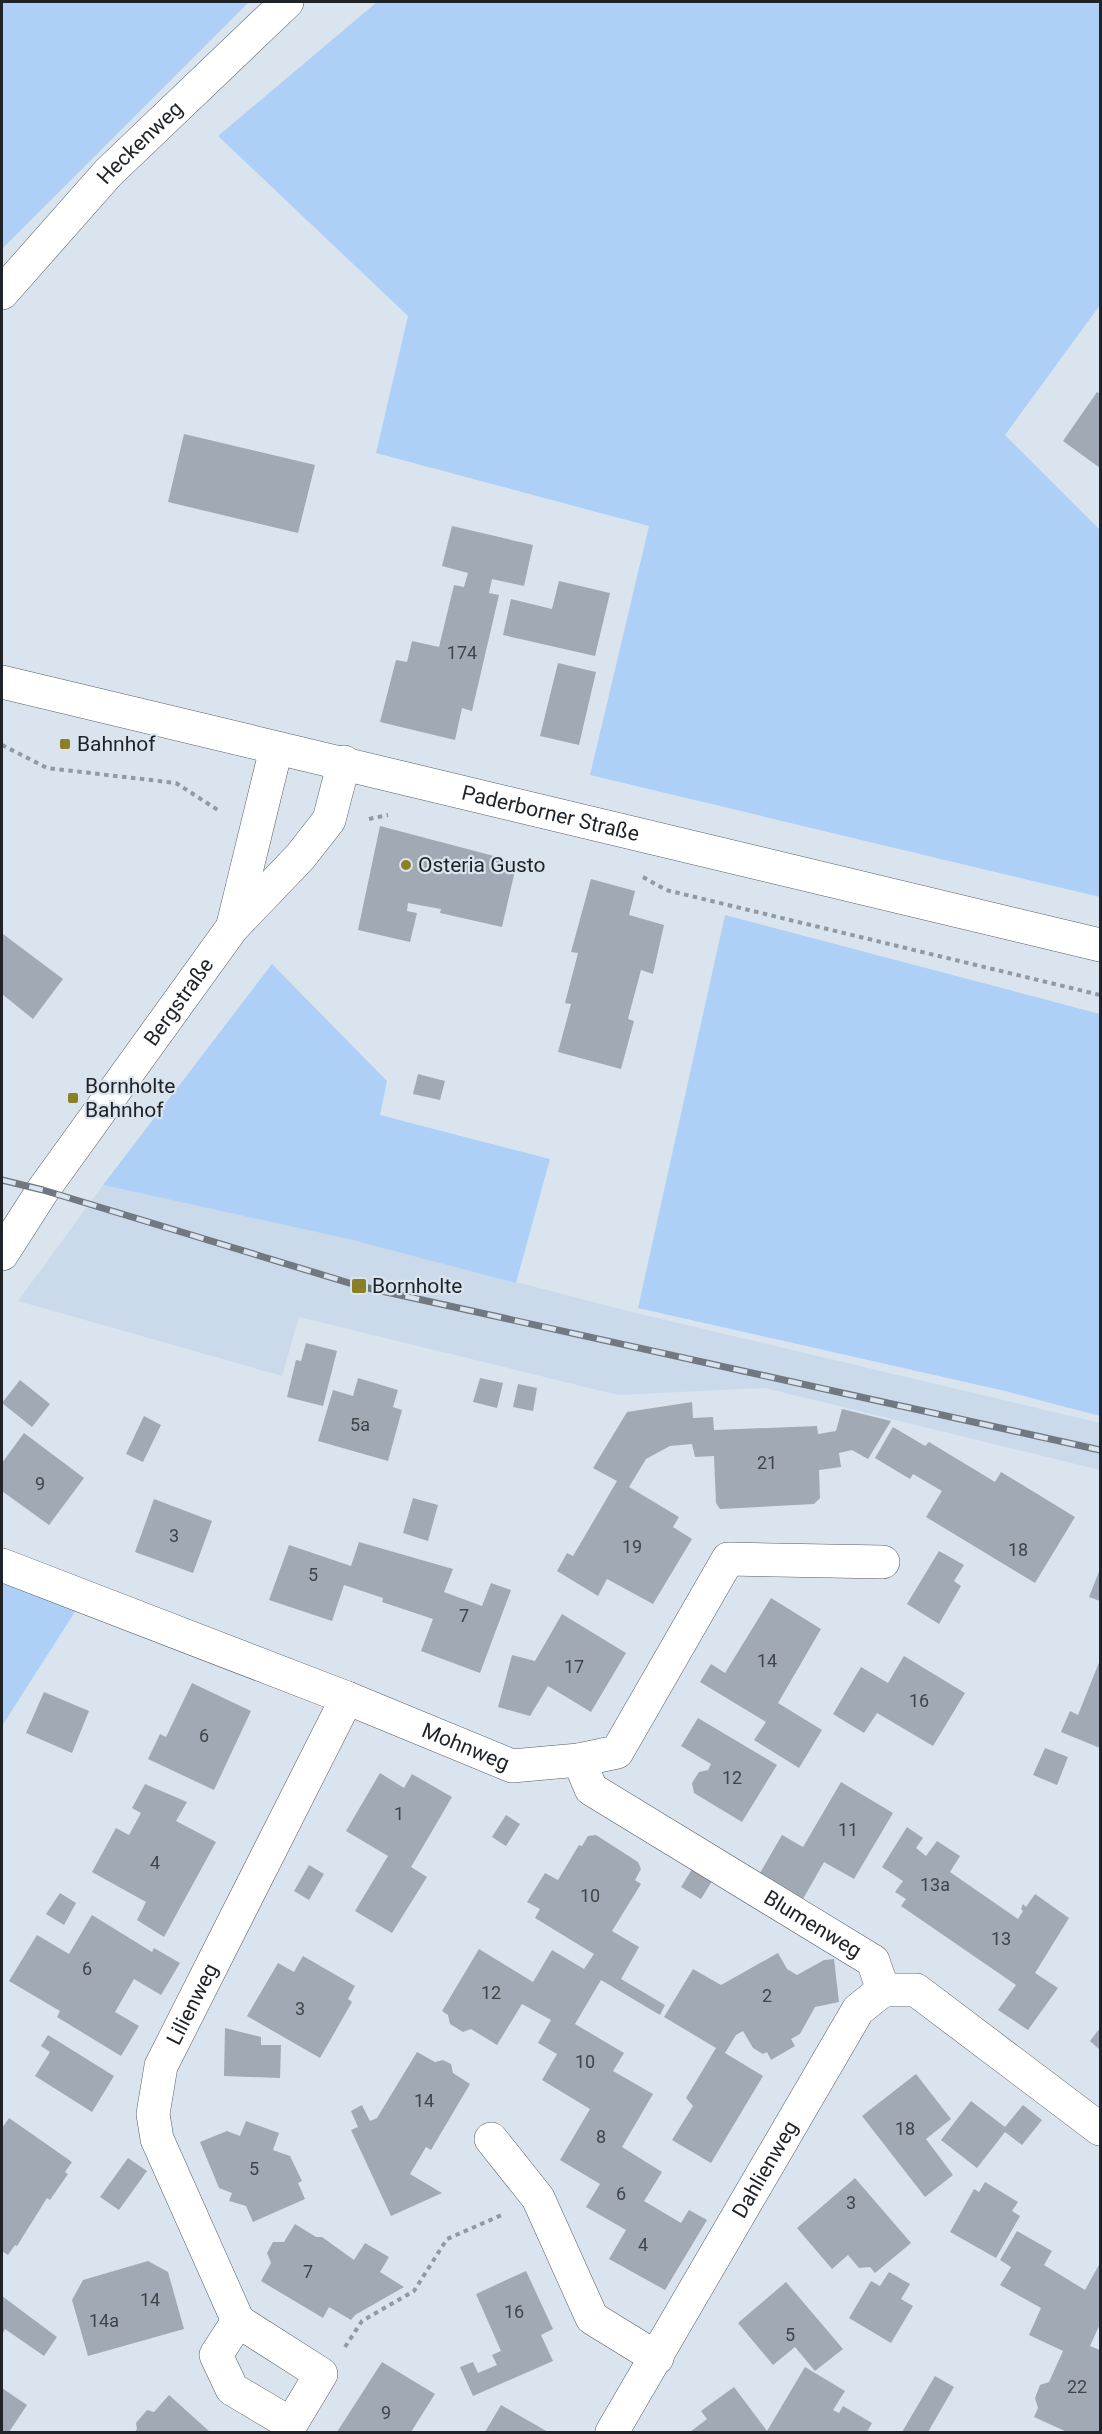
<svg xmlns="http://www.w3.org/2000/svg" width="1102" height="2434" viewBox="0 0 1102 2434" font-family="Roboto,sans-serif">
<rect width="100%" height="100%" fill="#dae4ee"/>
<path fill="#cbdaea" d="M103,1185L352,1240L636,1313L1100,1423V1470L765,1388L618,1395L299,1317L282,1376L18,1301Z"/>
<path fill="#aed0f7" d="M2,2H249L2,249Z
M377,2H1100V305L1005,435L1100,530V897L590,775L649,526L376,453L408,316L218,136Z
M725,915L1100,1014V1416L1005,1391L638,1308Z
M272,964L387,1081L380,1115L550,1159L516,1283L352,1240L103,1185Z
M2,1578L78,1607L2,1726Z"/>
<path fill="#a1aab4" d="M1097,392L1100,394V468L1063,441Z
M184,434L315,465L298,533L168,502Z
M452,526L533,545L524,586L492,579L489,593L499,595L472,711L462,708L455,740L380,722L396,660L407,662L412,641L439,647L454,585L464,587L468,573L442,566Z
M559,581L610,593L595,656L503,635L511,599L552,609Z
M558,663L596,672L579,745L540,736Z
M380,826L517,862L502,927L440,913L441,909L408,903L407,911L417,913L410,942L358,930Z
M591,879L635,891L629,915L664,925L653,974L641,970L628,1019L634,1021L621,1069L558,1052L571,1004L565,1003L578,953L571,952Z
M3,934L63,979L33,1019L2,994Z
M418,1074L445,1081L440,1100L413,1094Z
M306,1343L337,1351L323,1406L287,1397L296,1360L301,1361Z
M358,1378L398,1390L393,1407L402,1410L388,1461L318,1441L333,1390L353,1396Z
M480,1378L503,1383L497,1408L473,1402Z
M20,1380L50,1404L32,1427L2,1403Z
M518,1384L537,1388L533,1411L513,1407Z
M692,1402L693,1418L713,1417L714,1430L817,1426L818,1434L836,1431L842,1409L891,1421L868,1459L852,1450L839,1453L841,1467L819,1470L820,1498L814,1504L720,1509L716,1503L714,1456L695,1457L692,1444L670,1446L646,1459L629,1487L679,1517L673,1527L692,1539L653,1604L607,1579L598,1596L557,1571L567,1553L573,1556L617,1481L593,1468L627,1412Z
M144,1416L161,1425L143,1462L126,1454Z
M893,1427L925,1446L929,1442L995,1482L1001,1472L1075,1517L1035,1583L926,1517L942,1491L913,1474L910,1479L875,1458Z
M24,1433L84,1478L49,1525L2,1491V1463Z
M413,1498L438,1505L428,1541L403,1533Z
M154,1499L212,1521L193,1573L135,1552Z
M359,1542L453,1569L444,1592L482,1606L491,1583L511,1590L480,1673L421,1651L433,1619L382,1602L383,1598L344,1585L332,1621L269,1600L289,1545L351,1566Z
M939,1551L964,1565L954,1581L961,1586L939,1624L907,1604Z
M1100,1569V1601L1089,1597Z
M771,1598L821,1629L778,1703L822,1730L799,1768L754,1740L766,1722L700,1682L711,1664L725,1673Z
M562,1614L626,1653L591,1712L548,1686L530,1716L498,1707L512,1655L535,1661Z
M904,1656L965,1693L933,1746L877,1713L864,1733L833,1714L861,1667L888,1683Z
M1100,1660V1748L1061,1732L1070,1711L1078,1715Z
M192,1683L251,1711L214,1790L148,1759L160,1734L166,1737Z
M44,1692L89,1711L72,1753L26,1733Z
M698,1718L777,1765L742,1822L694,1793L692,1783L699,1772L708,1770L711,1764L681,1746Z
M1045,1748L1068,1757L1057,1785L1033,1775Z
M380,1773L404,1788L412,1774L452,1797L411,1867L427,1877L392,1933L355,1911L388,1856L346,1831Z
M841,1782L893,1813L854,1879L824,1862L803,1899L760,1873L782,1835L803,1847Z
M145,1784L187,1802L176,1821L216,1842L164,1937L137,1920L146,1902L92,1872L116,1828L129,1835L141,1813L132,1808Z
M506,1815L520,1824L506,1846L492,1837Z
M907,1827L923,1838L916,1848L926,1856L937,1841L960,1856L950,1872L1018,1919L1023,1911L1021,1909L1023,1904L1026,1907L1035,1894L1069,1918L1035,1973L1058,1988L1028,2030L998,2010L1016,1985L901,1906L906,1899L895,1892L903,1881L882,1867Z
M596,1835L638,1862L641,1869L635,1880L641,1884L612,1931L639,1947L621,1979L665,2005L660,2015L601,1980L575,2024L624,2053L613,2071L653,2094L622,2147L662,2172L644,2201L681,2223L689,2210L707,2220L665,2290L609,2259L626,2230L586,2207L600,2184L560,2160L590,2109L542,2080L557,2054L538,2043L551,2020L522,2004L497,2045L471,2029L463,2032L450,2024L448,2015L442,2011L479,1949L533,1982L552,1950L584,1969L594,1954L535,1918L540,1909L527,1902L545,1873L558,1880L579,1845L582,1846L588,1836Z
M309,1865L324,1874L309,1900L294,1891Z
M694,1866L714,1878L701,1899L681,1887Z
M60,1893L76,1903L64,1925L46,1914Z
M92,1915L152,1952L154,1948L180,1963L161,1995L134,1979L115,2012L139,2026L121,2056L57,2017L60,2011L9,1981L37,1935L69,1954Z
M778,1953L787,1969L797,1975L824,1960L834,1959L839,2002L815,2007L800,2034L791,2039L795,2046L771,2060L767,2052L763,2054L753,2048L743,2031L736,2035L725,2053L763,2076L711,2163L672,2140L693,2106L686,2098L716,2048L664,2017L693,1969L721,1985Z
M303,1956L355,1986L348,1999L352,2002L320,2058L247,2016L278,1963L294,1972Z
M225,2028L261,2037V2045H281L280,2078L224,2076Z
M1100,2028V2050L1090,2041Z
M48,2035L114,2076L92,2112L35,2076L50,2052L41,2046Z
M417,2052L435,2062L443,2060L451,2064L453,2073L470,2084L431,2150L426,2147L410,2174L442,2193L391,2216L351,2130L358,2127L351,2111L362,2105L370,2121L377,2118Z
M916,2074L951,2119L926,2139L953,2175L925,2197L862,2116Z
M971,2101L1005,2127L1023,2105L1042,2120L1022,2145L1005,2132L977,2168L941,2140Z
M9,2118L72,2162L65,2172L68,2174L50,2200L47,2198L17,2246L15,2245L8,2255L2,2251V2128Z
M246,2121L279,2133L273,2150L290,2156L302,2181L298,2183L305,2199L253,2222L246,2206L229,2201L232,2193L219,2188L200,2142L227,2131L240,2136Z
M128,2158L147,2171L119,2210L100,2197Z
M855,2178L911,2243L875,2273L870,2267L859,2268L848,2255L832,2269L797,2228Z
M985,2182L1018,2202L1012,2211L1020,2216L996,2258L950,2232L974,2189L979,2192Z
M295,2224L316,2237H322L354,2260L365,2243L389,2257L380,2272L404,2287L355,2315L351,2320L329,2307L323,2318L261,2281L271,2263L267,2253L273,2242H284Z
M1017,2231L1052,2251L1044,2265L1085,2290L1100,2263V2324L1090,2346L1100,2350V2432H1067L1034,2417L1038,2408L1035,2398L1040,2385L1049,2382L1063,2351L1029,2335L1041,2308L1000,2285L1011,2267L1000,2260Z
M148,2261L168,2272L184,2329L88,2356L72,2300L83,2280Z
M526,2271L553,2329L541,2335L553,2361L473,2396L460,2367L473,2362L478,2373L497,2365L492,2355L501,2351L476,2294Z
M889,2272L910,2284L901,2299L913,2306L891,2343L849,2318L871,2281L880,2286Z
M786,2282L843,2349L815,2371L795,2347L773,2365L738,2323Z
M2,2296L57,2337L44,2356L5,2329L2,2335Z
M382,2362L435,2394L411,2432H337Z
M805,2367L845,2391L833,2410L839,2413L843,2406L872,2423L867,2432H690L707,2419L701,2411L734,2387L767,2431Z
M935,2376L954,2387L928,2432H902Z
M2,2388L27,2405L9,2432H2Z
M169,2395L210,2432H135L137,2429L136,2423L147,2410L154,2412Z
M501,2405L548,2432H485Z"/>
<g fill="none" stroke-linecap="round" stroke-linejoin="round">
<g stroke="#555d66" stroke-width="34">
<g id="street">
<path id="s1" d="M2,293L108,173L287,2"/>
<path id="s2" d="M2,1565L347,1698L512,1766L579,1760L617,1752L728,1559L883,1562"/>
<path id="s3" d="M579,1760L591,1789L873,1961L883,1990"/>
<path d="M883,1990H916L1100,2129"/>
<path d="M491,2139L538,2198L592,2318L657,2358"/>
<path id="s4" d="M238,2321L216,2355L232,2389L291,2424L321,2374L238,2321L157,2139L153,2114L161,2066L347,1698"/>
<path id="s5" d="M612,2432L858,2010L883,1990"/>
</g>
</g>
<g stroke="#555d66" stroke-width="34">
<g id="secondary">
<path id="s6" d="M2,682L1100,945"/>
<path d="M233,925L276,749"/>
<path id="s7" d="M2,1254L43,1190L232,928L300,857L329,820L344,762"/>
</g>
</g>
<path stroke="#9299a1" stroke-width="4" stroke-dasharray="4.5 4.5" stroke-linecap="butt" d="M2,745L47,768L176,783L221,812
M369,819L388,815
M643,877L666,890L1100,995
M345,2347L362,2321L414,2291L447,2239L504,2214"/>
<use href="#street" stroke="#fff" stroke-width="33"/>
<use href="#secondary" stroke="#fff" stroke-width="33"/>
<g stroke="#72787f" stroke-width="7">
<path id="rail" d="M2,1180L43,1190L359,1286L1100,1450"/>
</g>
<use href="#rail" stroke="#dae4ee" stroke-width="4.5" stroke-dasharray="14" stroke-linecap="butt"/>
</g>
<g fill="#8c8027" stroke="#dae4ee" stroke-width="2">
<rect x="59" y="738" width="12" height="12" rx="3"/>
<circle cx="406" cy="865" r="6"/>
<rect x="67" y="1092" width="12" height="12" rx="3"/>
<rect x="351" y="1278" width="16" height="16" rx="3"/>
</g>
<g text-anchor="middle" stroke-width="4.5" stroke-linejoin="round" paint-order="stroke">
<g font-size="18" fill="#40444a">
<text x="462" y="659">174</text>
<text x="360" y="1431">5a</text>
<text x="767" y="1469">21</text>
<text x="40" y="1490">9</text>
<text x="174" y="1542">3</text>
<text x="632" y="1553">19</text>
<text x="1018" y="1556">18</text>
<text x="313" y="1581">5</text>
<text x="464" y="1622">7</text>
<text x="767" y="1667">14</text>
<text x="574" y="1673">17</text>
<text x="919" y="1707">16</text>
<text x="204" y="1742">6</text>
<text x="732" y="1784">12</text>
<text x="399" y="1820">1</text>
<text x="848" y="1836">11</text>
<text x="155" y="1869">4</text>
<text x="935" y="1891">13a</text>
<text x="590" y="1902">10</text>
<text x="1001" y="1945">13</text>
<text x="87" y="1975">6</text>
<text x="491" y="1999">12</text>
<text x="767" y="2002">2</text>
<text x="300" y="2015">3</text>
<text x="585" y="2068">10</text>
<text x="424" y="2107">14</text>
<text x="905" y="2135">18</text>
<text x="601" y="2143">8</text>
<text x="254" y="2175">5</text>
<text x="621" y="2200">6</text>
<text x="851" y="2209">3</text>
<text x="643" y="2251">4</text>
<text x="308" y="2278">7</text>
<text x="150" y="2306">14</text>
<text x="514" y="2318">16</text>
<text x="104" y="2327">14a</text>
<text x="790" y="2341">5</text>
<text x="1077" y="2393">22</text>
<text x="386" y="2419">9</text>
</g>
<g font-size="21" fill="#1f2226" stroke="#dae4ee">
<text dy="7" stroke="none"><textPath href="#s1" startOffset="204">Heckenweg</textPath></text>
<text dy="7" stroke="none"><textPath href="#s6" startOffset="564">Paderborner Straße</textPath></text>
<text dy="7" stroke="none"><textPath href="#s7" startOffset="308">Bergstraße</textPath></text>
<text dy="7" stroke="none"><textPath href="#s2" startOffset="498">Mohnweg</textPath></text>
<text dy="7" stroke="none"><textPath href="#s3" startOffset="291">Blumenweg</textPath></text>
<text dy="7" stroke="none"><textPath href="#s4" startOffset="646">Lilienweg</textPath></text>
<text dy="7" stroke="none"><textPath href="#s5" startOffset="304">Dahlienweg</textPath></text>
</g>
<g font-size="21" fill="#1f2226" stroke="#dae4ee" text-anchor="start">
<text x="77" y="751">Bahnhof</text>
<text x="418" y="872">Osteria Gusto</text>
<text x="85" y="1093">Bornholte<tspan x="85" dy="24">Bahnhof</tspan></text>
<text x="372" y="1293">Bornholte</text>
</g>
</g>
<rect width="1102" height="2434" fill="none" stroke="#1f2226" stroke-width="6"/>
</svg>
